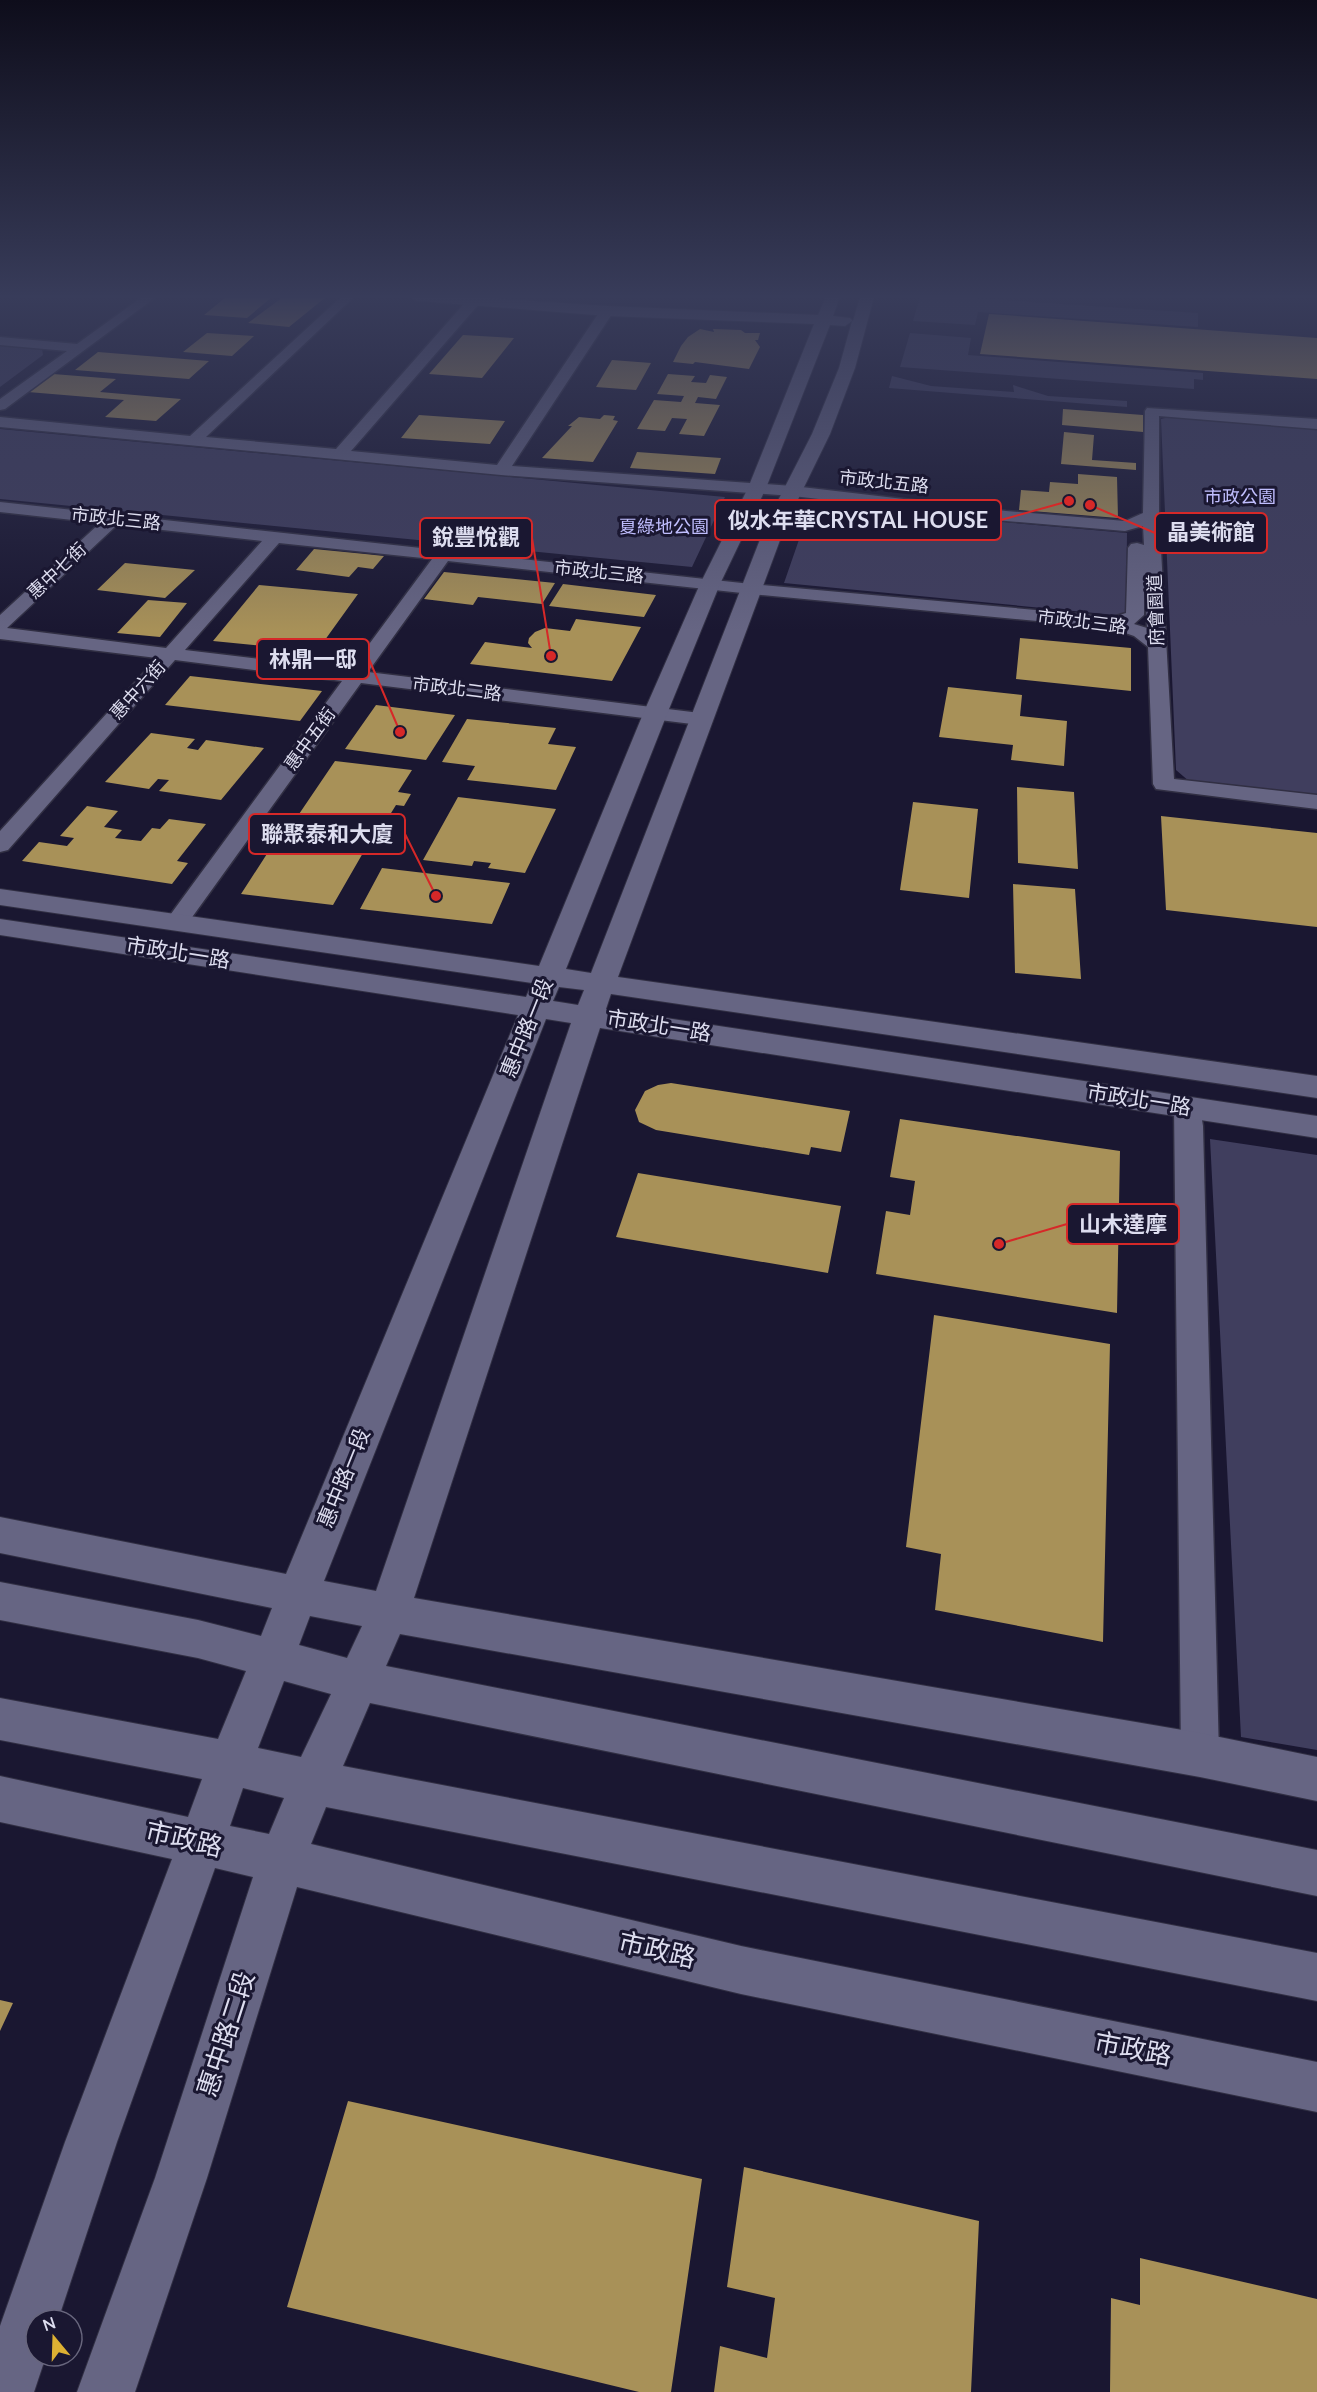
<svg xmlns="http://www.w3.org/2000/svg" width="1317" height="2392" viewBox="0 0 1317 2392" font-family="Lato,'Noto Sans TC',sans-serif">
<rect width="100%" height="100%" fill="#1a1731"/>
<path fill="#403e5e" d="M920,297H957L1198,313V327L978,312L975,325L913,321Z
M910,333L971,338L968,355L1203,373V380L1194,379V389L900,367Z
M0,344L42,348L43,355L0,387Z
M892,376L931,386L1014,392L1013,385L1048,396L1127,401V407L889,388Z
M1174,416L1317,426V796L1190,782L1176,770L1161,419Z
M0,429L725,497L692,567L0,499Z
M811,505L1127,533L1126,616L784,583Z
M1210,1139L1317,1155V1750L1241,1737Z"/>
<path fill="#a89158" d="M226,297H272L247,318L204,315Z
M283,297H326L289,327L248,323Z
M989,314L1317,338V379L980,354Z
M700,329L714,332L713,329L741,330L745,333H760L758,340H755L760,347L749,369L695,362L693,364L673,362L681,346L688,337Z
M207,333L254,336L232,356L183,352Z
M463,335L514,338L482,378L429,374Z
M98,352L209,361L189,379L75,370Z
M612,360L651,363L636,390L596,387Z
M53,374L116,379L100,392L181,399L156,421L105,417L124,400L28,392Z
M668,374L695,376L691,382L706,383L710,375L727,377L716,399L698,397L695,403L720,405L704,436L679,434L687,419L672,418L665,431L637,429L654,400L681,402L684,396L657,394Z
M1063,409L1143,415V432L1062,425Z
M419,415L505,421L490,444L401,438Z
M604,415L615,416L613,420L618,421L593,462L542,458L572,426H568L579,417L600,419Z
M1064,432L1094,435L1092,460L1136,463V470L1061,464Z
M637,452L721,458L715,474L630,468Z
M1078,474L1117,477L1118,518L1019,510L1021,490L1049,492L1050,482L1078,484Z
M314,549L365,554L384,556L373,569L358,567L349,577L296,570Z
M125,563L195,570L165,598L97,590Z
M444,572L555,583L542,604L478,597L473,605L424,599Z
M563,584L656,595L644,617L549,606Z
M259,585L358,594L317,651L213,641Z
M148,600L187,603L160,637L117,633Z
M576,619L641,627L612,681L470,664L485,642L532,648L528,643L529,638L535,632L545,628L570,631Z
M1020,638L1131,648V691L1016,679Z
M190,676L322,691L300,721L165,705Z
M948,687L1022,695L1020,716L1067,721L1064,766L1011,760L1013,745L939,737Z
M376,705L455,715L426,760L345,749Z
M467,719L556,728L548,744L576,747L556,790L467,780L475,766L442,762Z
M151,733L195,739L187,748L198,750L206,740L264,748L221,800L159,791L169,780L158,779L149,789L105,782Z
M335,761L412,770L398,792L411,794L404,806L396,805L380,831L295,820Z
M1017,787L1074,792L1078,869L1018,863Z
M458,797L556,809L525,873L488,868L491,863L474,861L472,866L423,860Z
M913,802L978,809L969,898L900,890Z
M87,806L118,811L104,827L122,830L115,838L141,841L152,828L160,829L169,819L206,824L177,861L188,863L172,884L22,861L39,842L67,846L74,838L60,836Z
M1161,816L1317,833V927L1166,910Z
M283,829L371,839L333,905L241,894Z
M382,868L510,883L492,924L360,909Z
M1013,884L1075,889L1081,979L1015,973Z
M671,1083L850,1111L841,1152L811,1147L809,1155L656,1130L639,1122L635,1110L645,1091L658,1085Z
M900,1119L1120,1151L1117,1313L876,1274L886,1211L910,1215L915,1181L890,1177Z
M638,1173L841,1206L828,1273L616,1237Z
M934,1315L1110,1344L1103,1642L935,1610L941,1554L906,1547Z
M0,2000L13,2003L0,2031Z
M348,2101L702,2179L671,2392H639L287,2307Z
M744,2167L979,2221L971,2392H714L720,2346L767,2358L775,2298L727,2287Z
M1140,2258L1317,2299V2392H1110L1111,2298L1140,2305Z"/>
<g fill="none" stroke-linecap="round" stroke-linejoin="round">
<g stroke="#312f43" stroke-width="3">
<path id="minor" d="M142,297H156L5,409L0,410V399L67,351L0,345V337L77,344Z
M341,297H354L206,437L336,449L469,298H479L480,301L479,304L351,451L497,465L602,308L607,307L614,311L512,466L793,486L1006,511L1125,521L1143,513L1145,411L1147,408L1317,419V429L1159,416V515L1174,779L1317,795V809L1156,789L1153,784L1148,647L1134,636L1111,628L751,594L448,561L368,672L700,713L707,715L710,719L707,723L700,725L361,683L185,927L177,929L169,927L165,922L342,681L175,660L8,850L0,852V831L157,658L0,639V615L100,523L0,512V502L751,584L1113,617L1126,613L1128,548L1131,544L1137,543L1144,545L1143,526L1125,531L1006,521L793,496L501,475L0,427V417L190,436ZM117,525L262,541L166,648L7,628ZM279,543L432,559L350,670L185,650ZM1145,575L1147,628L1134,624L1144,615Z
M1187,1098L1197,1100L1200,1107L1203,1126L1219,1755L1214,1768L1200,1774L1186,1768L1181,1755L1174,1107L1177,1100Z"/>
</g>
<g stroke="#312f43" stroke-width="2">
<path id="tertiary" d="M412,297H474L607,306L818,315L826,297H840L833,316L850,318L853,321L860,297H874L855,368L830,434L786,524L618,977L1317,1076V1098L611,994L606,1009L1317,1116V1138L600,1028L414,1598L1200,1733L1317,1757V1801L1200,1777L400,1634L386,1666L1317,1850V1896L370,1703L343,1766L1317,1953V2001L326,1807L311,1844L741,1946L1317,2062V2112L741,1994L297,1887L207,2178L135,2392H77L155,2178L253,1877L215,1868L117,2142L58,2320H36V2356H46L34,2392H0V2326L65,2142L172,1859L0,1822V1776L188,1817L202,1779L0,1740V1698L218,1739L246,1671L198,1658L0,1620V1582L198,1620L261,1636L272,1608L0,1553V1517L286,1574L518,1015L0,935V919L526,997L532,983L0,905V889L539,966L643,714L700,584L748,488L814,324L607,316L419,301L414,300ZM852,321L839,368L812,434L766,524L591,973L566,969L667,714L720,584L766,488L830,325L845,326ZM559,987L584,990L578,1005L553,1001ZM546,1019L571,1023L376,1591L324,1581ZM310,1616L362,1626L347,1658L299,1645ZM284,1681L331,1694L301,1757L258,1748ZM243,1788L284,1798L269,1834L230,1826Z"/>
</g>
<use href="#minor" fill="#666583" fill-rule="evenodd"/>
<use href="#tertiary" fill="#666583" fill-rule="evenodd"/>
</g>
<linearGradient id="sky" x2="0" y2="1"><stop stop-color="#0e0d1b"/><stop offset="0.47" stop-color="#383c5a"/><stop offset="1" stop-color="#383c5a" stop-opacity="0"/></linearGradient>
<rect width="1317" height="631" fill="url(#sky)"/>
<g text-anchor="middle" stroke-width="6" stroke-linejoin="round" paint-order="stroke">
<g font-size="18" fill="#ddddef" stroke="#1a1731">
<text transform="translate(884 482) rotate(6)" y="6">市政北五路</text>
<text transform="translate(116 519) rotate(6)" y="6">市政北三路</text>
<text transform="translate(57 571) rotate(-43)" y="6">惠中七街</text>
<text transform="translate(599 572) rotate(6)" y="6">市政北三路</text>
<text transform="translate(1156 610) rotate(-92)" y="6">府會園道</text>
<text transform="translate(1082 622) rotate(7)" y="6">市政北三路</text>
<text transform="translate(457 689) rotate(7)" y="6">市政北二路</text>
<text transform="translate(138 690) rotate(-48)" y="6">惠中六街</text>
<text transform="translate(310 739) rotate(-54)" y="6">惠中五街</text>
</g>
<g font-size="18" fill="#c0befe" stroke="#1a1731">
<text x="1240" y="503">市政公園</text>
<text x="664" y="533">夏綠地公園</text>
</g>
<g font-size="21" fill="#ddddef" stroke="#1a1731">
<text transform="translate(178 953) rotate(9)" y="7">市政北一路</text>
<text transform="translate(659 1026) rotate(9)" y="7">市政北一路</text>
<text transform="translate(527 1028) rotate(-68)" y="7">惠中路一段</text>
<text transform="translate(1139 1100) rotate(9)" y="7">市政北一路</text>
<text transform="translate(344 1478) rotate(-68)" y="7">惠中路一段</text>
</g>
<g font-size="26" fill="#ddddef" stroke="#1a1731">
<text transform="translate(184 1839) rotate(13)" y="9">市政路</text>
<text transform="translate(657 1950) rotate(13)" y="9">市政路</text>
<text transform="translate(226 2034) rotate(-72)" y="9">惠中路二段</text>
<text transform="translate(1133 2049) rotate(11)" y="9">市政路</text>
</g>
</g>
<path fill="none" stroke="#d62828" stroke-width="2" d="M1069 501L1001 520M1090 505L1155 533M551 656L532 538M400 732L369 659M436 896L405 834M999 1244L1067 1224"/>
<g fill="#d62828" stroke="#1a1731" stroke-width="2">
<circle cx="1069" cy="501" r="6"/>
<circle cx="1090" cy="505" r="6"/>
<circle cx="551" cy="656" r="6"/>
<circle cx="400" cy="732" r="6"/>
<circle cx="436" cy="896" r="6"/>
<circle cx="999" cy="1244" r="6"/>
</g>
<g fill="#1a1731" stroke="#d62828" stroke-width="2">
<rect x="715" y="500" width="286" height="40" rx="6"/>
<rect x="1155" y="513" width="112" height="40" rx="6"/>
<rect x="420" y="518" width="112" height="40" rx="6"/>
<rect x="257" y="639" width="112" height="40" rx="6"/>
<rect x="249" y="814" width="156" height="40" rx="6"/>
<rect x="1067" y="1204" width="112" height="40" rx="6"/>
</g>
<g font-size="22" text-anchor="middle" font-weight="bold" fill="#ddddef">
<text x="858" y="528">似水年華CRYSTAL HOUSE</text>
<text x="1211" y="540">晶美術館</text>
<text x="476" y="545">銳豐悅觀</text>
<text x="313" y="667">林鼎一邸</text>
<text x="327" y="842">聯聚泰和大廈</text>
<text x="1123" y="1232">山木達摩</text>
</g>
<g transform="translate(54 2338) rotate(341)"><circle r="28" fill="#1a1731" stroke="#68667d" stroke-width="1.5"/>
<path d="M0-4.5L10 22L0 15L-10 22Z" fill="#ddb133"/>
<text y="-9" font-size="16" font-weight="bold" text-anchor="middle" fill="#ddddef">N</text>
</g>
</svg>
